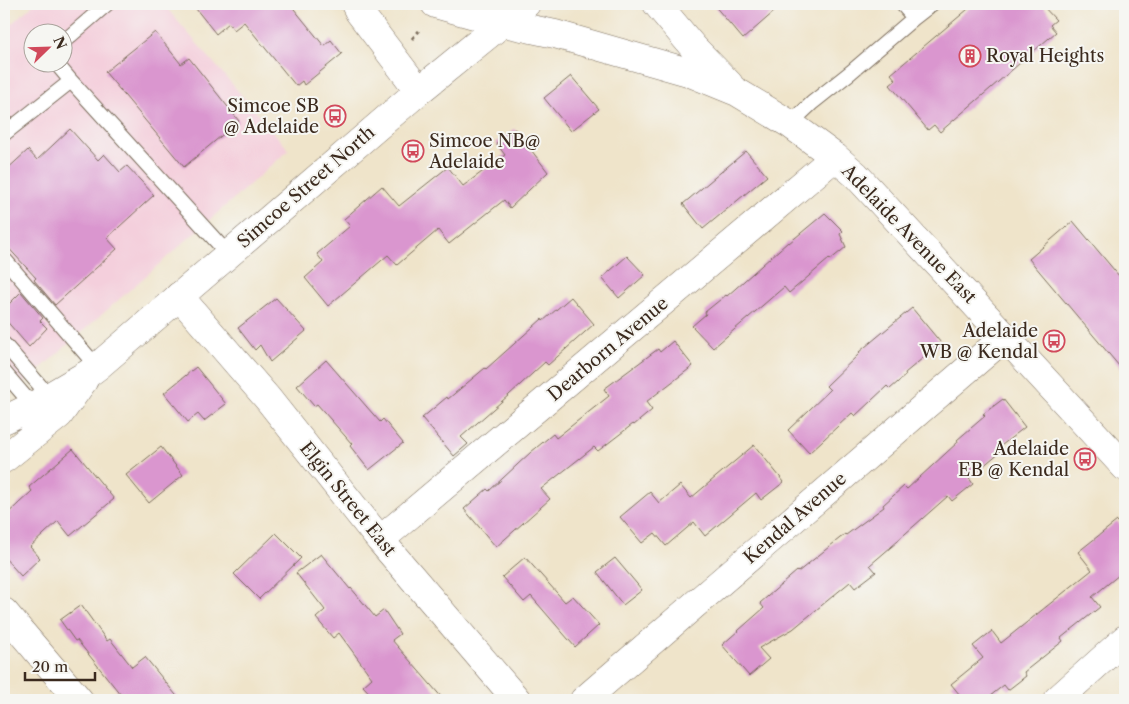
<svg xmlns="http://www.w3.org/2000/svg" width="1129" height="704" viewBox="0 0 1129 704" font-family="'Libre Caslon Text',serif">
<rect width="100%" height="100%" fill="#f6f6f2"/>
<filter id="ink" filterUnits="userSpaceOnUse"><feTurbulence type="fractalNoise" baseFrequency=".02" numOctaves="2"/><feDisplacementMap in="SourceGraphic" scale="10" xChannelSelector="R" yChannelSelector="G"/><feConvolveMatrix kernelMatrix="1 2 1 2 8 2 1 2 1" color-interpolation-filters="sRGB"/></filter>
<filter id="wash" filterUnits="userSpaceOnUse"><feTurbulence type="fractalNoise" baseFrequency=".0096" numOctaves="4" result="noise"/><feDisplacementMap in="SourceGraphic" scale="20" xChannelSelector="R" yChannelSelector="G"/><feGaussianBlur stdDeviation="1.12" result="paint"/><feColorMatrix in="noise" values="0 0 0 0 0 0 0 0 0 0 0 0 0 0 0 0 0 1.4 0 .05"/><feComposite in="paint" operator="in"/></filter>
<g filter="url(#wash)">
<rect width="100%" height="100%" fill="#efe4ca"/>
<path fill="#f4cfdc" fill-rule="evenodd" d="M34,4H163L289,150L16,390L4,394V30ZM32,32H62V62H32Z"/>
<g id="blocks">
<path fill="#da96cf" d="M192,4H290L324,46L331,40L342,54L304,85L302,81L296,86L244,22L234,30L229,23L216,34Z
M713,4H783L743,39Z
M974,4H1041L1056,20L1050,25L1056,32L940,132L934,125L928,130L890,85L896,80L891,74Z
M155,32L181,64L189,58L239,121L184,167L105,72Z
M571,76L599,109L571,131L544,98Z
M70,129L98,160L104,154L120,172L127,166L154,195L107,238L117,249L55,305L34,280L36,278L4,243V172L28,150L37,160Z
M515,129L548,172L510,208L504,200L449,244L438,230L397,265L388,255L328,306L305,278L323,262L317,254L350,226L344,219L382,186L399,206L448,167L463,186L505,155L496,143Z
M746,151L767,176L703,229L683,204Z
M825,213L843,231L840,234L846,247L830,260L829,259L789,293L784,287L713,348L692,326L706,314L705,312L726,295L727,296L788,242L789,243Z
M1073,221L1125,283V373L1029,259Z
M627,256L645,275L619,298L602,278Z
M21,292L43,318L40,321L47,328L29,347L4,318V309Z
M571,297L594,324L548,365L545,362L509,395L461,437L468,444L454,456L422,418L447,397L448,399L485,368L486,369L542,319L543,321Z
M276,298L306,331L270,362L260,345L255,350L238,328Z
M912,308L941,343L905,373L906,375L890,389L887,386L855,416L852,413L809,453L788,430L830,390L826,386L860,353L859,352Z
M673,341L693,366L646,402L652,410L634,425L633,424L598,451L594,447L541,489L550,499L496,547L464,509L487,489L489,491L531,452L553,434L556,438L609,396L604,389L658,349L660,352Z
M326,360L380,422L383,419L403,443L369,470L350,446L352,444L317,404L314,406L297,386Z
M196,367L226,404L204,421L198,414L188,422L164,393Z
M1003,399L1025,427L997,449L1000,452L969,478L973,484L952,501L948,496L897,541H898L870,565L876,572L855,588L850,582L793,629L759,648L769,659L749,676L722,645L764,608L760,603L797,571L798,572L845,534L846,535L884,507L883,505L904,486L907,489L958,442L957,440L985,416L983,414Z
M754,445L784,482L761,500L756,493L705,536L694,522L666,546L655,533L642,543L620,517L650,492L659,503L680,485L691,498Z
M161,447L183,475L149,503L126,475Z
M73,449L114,499L70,536L58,521L30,547L40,558L21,576L4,557V517L32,491L29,487Z
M1117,521L1125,531V570L1092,597L1100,607L1061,638L1063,641L1024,672L1026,676L1008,690L1004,685L985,700H964L951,684L983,658L973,646L992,631L1001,643L1092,570L1078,552Z
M276,533L301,558L259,599L234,574Z
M321,554L350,589L351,588L375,617L384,610L400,634L392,640L444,700H376L363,686L372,678L339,633L333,638L316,618L325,610L296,573Z
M525,557L565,602L573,596L599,625L575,647L531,596L524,602L502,577Z
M615,558L642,590L623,605L597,572Z
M81,605L107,641L110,639L132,667L145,657L180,700H125L77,640L75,641L60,620Z"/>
</g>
</g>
<g filter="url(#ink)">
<use href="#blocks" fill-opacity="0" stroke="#7a6b5a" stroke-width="1"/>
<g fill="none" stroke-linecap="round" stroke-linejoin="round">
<g stroke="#7a6b5a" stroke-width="16">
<path id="lane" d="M902,4L914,18L932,4
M62,43L107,4
M71,81L228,254
M790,124L812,103L851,72L914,18
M4,134L71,81L55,62
M4,263L6,261L97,367
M4,344L49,396
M4,372L33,406"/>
</g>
<g stroke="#7a6b5a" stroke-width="29">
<path id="street" d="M179,296L268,399L380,540L517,700
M380,540L835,157
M4,612L79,700
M584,700L1006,336"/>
</g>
<g stroke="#7a6b5a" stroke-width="29">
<path id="secondary" d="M355,4L359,12L419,91
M435,4L503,23L555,34L688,72L737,92L790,124L835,157L856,175L1125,467
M657,4L693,47L729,84
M4,420L33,406L89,373L97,367L419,91L526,4
M4,459L59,415L84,380
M1057,700L1125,639"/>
</g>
<path stroke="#7a6b5a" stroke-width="3" stroke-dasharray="4 4" stroke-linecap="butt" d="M412,39L419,31"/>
<use href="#lane" stroke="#fff" stroke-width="14"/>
<use href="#street" stroke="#fff" stroke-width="28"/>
<use href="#secondary" stroke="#fff" stroke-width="28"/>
</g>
</g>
<defs>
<g id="building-ring" transform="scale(1.125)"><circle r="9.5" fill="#f6f6f2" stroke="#d1495b" stroke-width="1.5"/><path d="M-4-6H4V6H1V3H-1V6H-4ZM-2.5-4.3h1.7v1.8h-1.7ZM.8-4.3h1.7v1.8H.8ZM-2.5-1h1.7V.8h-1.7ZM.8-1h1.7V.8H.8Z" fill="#d1495b"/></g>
<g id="bus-ring" transform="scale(1.125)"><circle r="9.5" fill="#f6f6f2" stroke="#d1495b" stroke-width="1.5"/><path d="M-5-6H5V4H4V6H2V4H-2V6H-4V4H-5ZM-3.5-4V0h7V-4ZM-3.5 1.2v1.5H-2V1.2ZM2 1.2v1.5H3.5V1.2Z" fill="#d1495b"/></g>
</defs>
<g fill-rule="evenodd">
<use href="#building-ring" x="970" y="56"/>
<use href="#bus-ring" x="335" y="116"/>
<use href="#bus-ring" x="413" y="151"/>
<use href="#bus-ring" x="1054" y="341"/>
<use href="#bus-ring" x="1085" y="459"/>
</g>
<g text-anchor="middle" stroke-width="4" stroke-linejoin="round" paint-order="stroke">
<g font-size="18" fill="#3b2a1e" stroke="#f6f6f2" text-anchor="end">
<text x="986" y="62" text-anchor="start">Royal Heights</text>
<text x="319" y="112">Simcoe SB<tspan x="319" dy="21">@ Adelaide</tspan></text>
<text x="429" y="147" text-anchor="start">Simcoe NB@<tspan x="429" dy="21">Adelaide</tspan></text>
<text x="1038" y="337">Adelaide<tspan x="1038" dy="21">WB @ Kendal</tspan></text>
<text x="1069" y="455">Adelaide<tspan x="1069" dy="21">EB @ Kendal</tspan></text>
</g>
<g font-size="18" fill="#3b2a1e" stroke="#f6f6f2">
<text transform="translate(306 187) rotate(-41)" y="6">Simcoe Street North</text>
<text transform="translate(909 234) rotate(46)" y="6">Adelaide Avenue East</text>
<text transform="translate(608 349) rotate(-40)" y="6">Dearborn Avenue</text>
<text transform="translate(348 499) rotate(51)" y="6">Elgin Street East</text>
<text transform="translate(795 518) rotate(-41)" y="6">Kendal Avenue</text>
</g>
</g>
<rect width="1129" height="704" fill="none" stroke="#f6f6f2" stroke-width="20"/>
<g transform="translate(48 48) rotate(67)"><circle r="24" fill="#f6f6f2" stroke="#aba49d"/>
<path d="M0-4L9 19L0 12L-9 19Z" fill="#d1495b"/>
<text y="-8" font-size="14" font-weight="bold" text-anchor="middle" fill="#3b2a1e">N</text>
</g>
<path d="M25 672v8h70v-8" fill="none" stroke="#3b2a1e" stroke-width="2.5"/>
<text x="32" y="672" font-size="15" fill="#3b2a1e" stroke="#f6f6f2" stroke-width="4" paint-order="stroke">20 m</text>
</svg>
